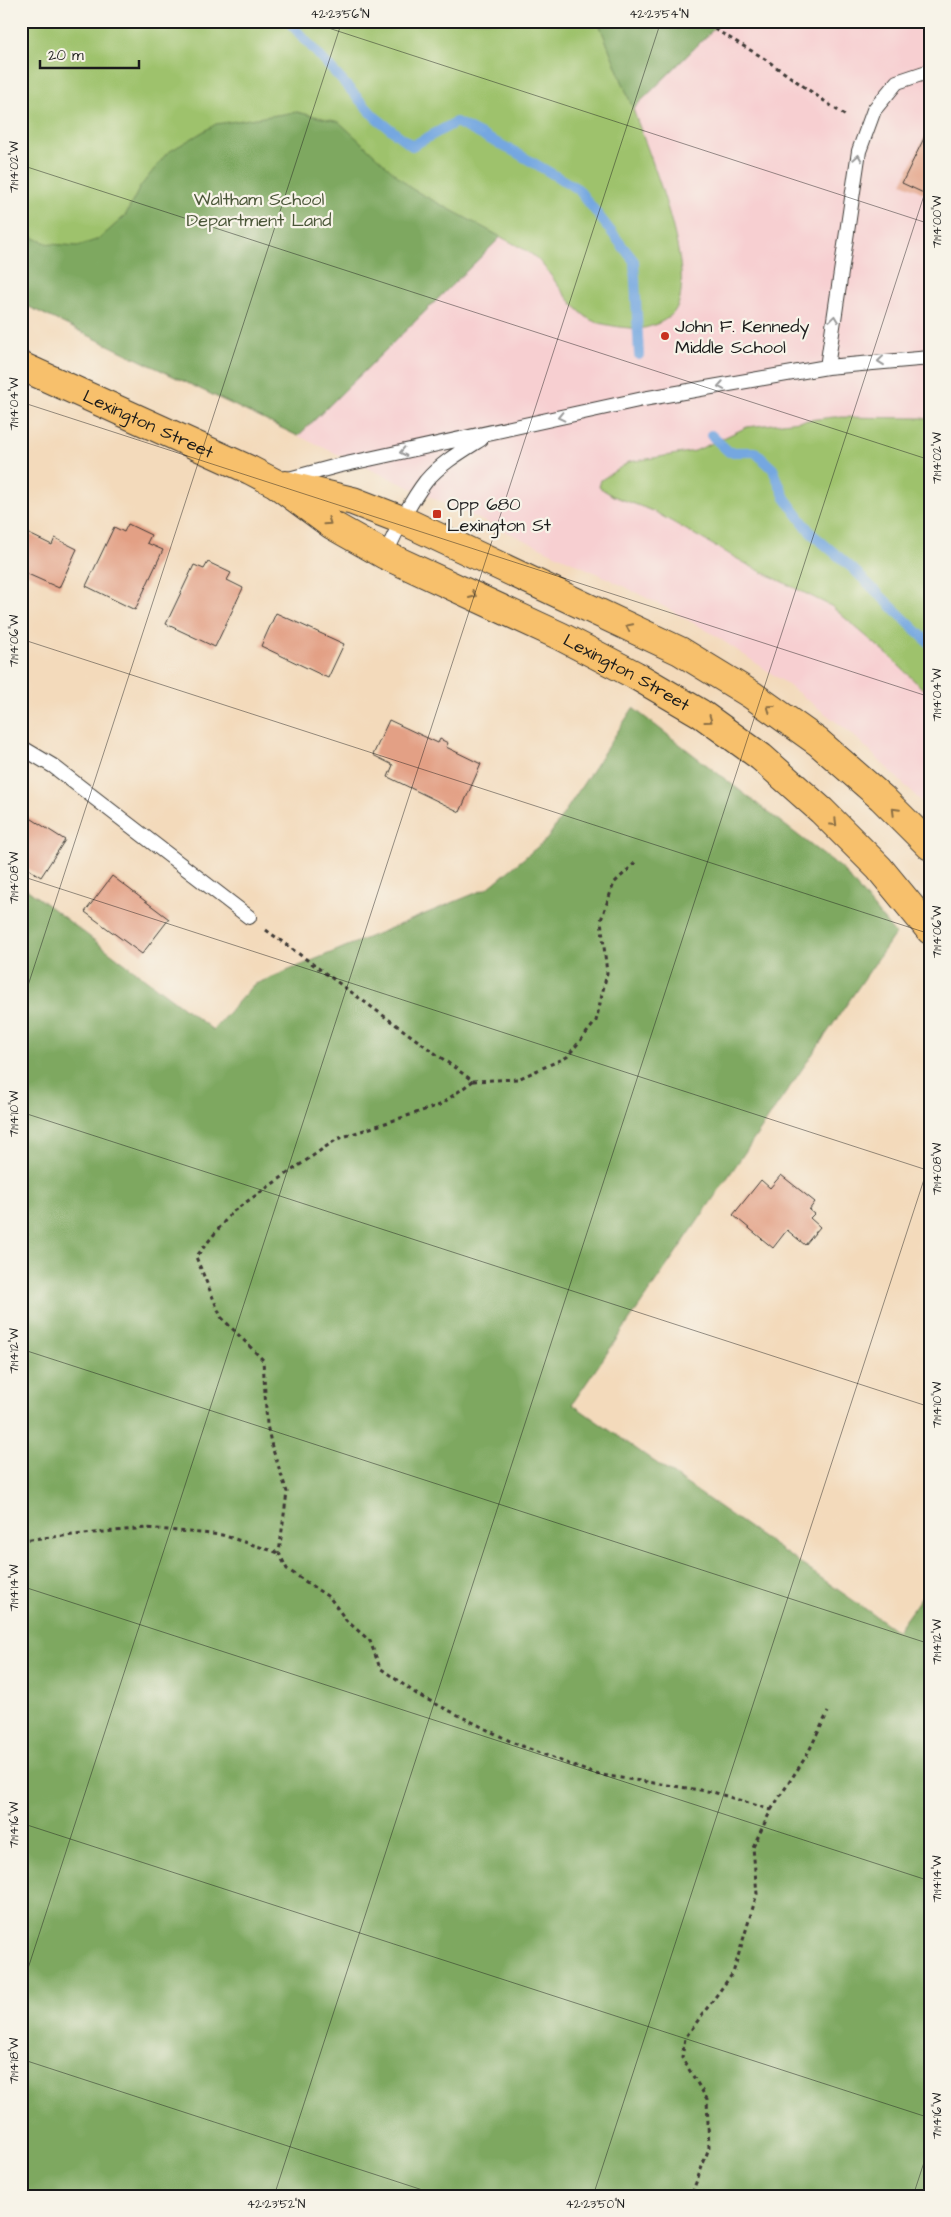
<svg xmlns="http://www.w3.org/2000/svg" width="951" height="2217" viewBox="0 0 951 2217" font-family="'Architects Daughter',sans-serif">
<rect width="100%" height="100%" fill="#f7f3e8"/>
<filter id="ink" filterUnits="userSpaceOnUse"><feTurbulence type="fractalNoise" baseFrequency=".02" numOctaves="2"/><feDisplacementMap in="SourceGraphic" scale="10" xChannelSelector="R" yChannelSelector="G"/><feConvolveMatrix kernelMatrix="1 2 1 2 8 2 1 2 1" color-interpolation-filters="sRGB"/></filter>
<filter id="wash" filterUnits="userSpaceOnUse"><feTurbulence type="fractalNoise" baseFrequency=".0096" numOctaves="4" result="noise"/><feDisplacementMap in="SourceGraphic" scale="20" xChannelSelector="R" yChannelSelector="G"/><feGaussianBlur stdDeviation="1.12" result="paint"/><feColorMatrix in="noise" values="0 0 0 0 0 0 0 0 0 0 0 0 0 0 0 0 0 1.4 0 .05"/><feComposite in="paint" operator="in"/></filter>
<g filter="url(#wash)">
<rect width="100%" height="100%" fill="#f3dabb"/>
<path fill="#f7cfd1" d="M722,21H930V810L852,734L784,682L713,634L661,605L609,579L298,436Z"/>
<path fill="#9ec26c" stroke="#5d6f44" d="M21,21H722L633,109C647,149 701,277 674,312C669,319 656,325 648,327C639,331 598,325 589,319C568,304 556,280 540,262C531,251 513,244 501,237L298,436L21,303Z
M834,417L922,418L930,420V696L888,655L831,606L750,566L653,511L613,496L599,487L601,480L629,462L695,451L747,427Z"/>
<path fill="#7ea860" stroke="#4d623e" d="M598,21H722L633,109Z
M297,112L339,122L412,189L501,237L298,436L21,303V233L49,244L78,246L99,239L125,216L140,187L167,153L216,124Z
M633,708L843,870L895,934L572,1404L897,1631L930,1585V2196H21V885L213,1030L253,985L488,888L547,839Z"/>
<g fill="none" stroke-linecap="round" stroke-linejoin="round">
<path stroke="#74a7e0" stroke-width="10" d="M288,21L375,117L412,146L456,122L515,152L578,189L634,261L639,355
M711,435L729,452H755L773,469L785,498L811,533L852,568L930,644"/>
</g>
<g id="blocks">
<path fill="#e3a085" d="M930,126V196L902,183Z
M128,524L151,535L147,543L163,550L135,610L86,586L114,527L124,532Z
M23,531L52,545L55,538L77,549L59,588L21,571Z
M208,562L231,573L227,580L243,588L215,647L166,624L194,565L204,569Z
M276,613L344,644L328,678L261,646Z
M389,720L438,743L440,739L448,743L446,747L481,764L460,812L388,777L393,765L373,755Z
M21,812L65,840L41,877L21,864Z
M112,876L169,919L142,954L85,912Z
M781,1175L815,1202L809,1210L814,1214L810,1218L820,1227L805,1245L787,1230L773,1248L733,1215L761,1180L770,1188Z"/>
</g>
</g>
<g filter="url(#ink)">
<use href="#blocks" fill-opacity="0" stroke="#3c3834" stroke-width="1"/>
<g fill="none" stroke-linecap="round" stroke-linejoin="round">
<g stroke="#3c3834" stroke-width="16">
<path id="lane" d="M827,367L859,151L874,110L897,82L930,71
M285,480L337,466L643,399L827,367L930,358
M385,555C397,530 409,503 426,481C441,463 462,451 481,439
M21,747L53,766L249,917"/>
</g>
<g stroke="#3c3834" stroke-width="30">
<g id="primary">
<path id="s1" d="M21,366L250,470L275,483L332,525L385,555L560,636L635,675L700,713L761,757L822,811L879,868L930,930"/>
<path d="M286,485L353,501L402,520L680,651L752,695L818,742L882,798L930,846"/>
</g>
</g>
<path stroke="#3c3834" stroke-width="3" stroke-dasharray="4 4" stroke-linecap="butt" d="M701,21L762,57L847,117
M266,930L473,1081L440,1105L337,1139L232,1212L196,1257L221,1317L263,1360L267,1425L272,1447L287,1492L279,1553L287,1569L330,1598L346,1620L370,1641L380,1668L418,1695L514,1743L595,1774L713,1792L771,1810L753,1847L757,1894L733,1973L685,2038L682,2058L707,2099L709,2148L691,2196
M473,1081L518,1079L567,1057L596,1021L607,973L601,920L614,883L636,862
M21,1540L146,1528L222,1535L279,1553
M771,1810L807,1755L828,1712"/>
<use href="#lane" stroke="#fff" stroke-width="14"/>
<use href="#primary" stroke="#f7c06c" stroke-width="28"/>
</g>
<defs><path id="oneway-chevron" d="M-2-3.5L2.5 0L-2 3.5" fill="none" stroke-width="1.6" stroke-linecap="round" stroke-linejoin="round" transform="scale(1.25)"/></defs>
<g stroke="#999">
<use href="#oneway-chevron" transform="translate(858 158) rotate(-80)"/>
<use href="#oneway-chevron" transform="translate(834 319) rotate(-82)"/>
<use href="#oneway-chevron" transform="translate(881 361) rotate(174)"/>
<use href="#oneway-chevron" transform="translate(721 386) rotate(170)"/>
<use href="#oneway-chevron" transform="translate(561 417) rotate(167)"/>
<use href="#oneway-chevron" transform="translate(403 452) rotate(168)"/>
</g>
<g stroke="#8a6e44">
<use href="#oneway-chevron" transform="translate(328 522) rotate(35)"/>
<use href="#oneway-chevron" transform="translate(473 595) rotate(25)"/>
<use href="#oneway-chevron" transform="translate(629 627) rotate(-154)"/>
<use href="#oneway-chevron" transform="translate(770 708) rotate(-144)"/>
<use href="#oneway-chevron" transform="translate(709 720) rotate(36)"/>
<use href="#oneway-chevron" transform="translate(895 811) rotate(-135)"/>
<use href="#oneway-chevron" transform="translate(834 823) rotate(45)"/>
</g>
</g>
<path fill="none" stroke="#1c1c1c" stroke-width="1" stroke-opacity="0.45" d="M307,21L930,224M21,24L22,21M21,165L930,460M21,402L930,697M21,639L930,934M21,876L930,1171M21,1007L342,21M21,1112L930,1407M21,1349L930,1644M21,1586L930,1881M21,1823L930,2118M21,1990L661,21M21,2059L441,2196M274,2196L930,177M593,2196L930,1161M913,2196L930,2144"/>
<g fill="#c8321e" stroke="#f7f3e8" stroke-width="2">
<circle cx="665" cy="336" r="5"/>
<rect x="432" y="509" width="10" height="10" rx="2.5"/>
</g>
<g text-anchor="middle" stroke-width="4.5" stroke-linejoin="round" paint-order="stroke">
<g font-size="18" fill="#4a5638" stroke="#f7f3e8">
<text x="259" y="205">Waltham School<tspan x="259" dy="21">Department Land</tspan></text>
</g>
<g font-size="18" fill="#1c1c1c" stroke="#f7f3e8" text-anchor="start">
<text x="675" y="332">John F. Kennedy<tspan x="675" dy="21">Middle School</tspan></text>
<text x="447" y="510">Opp 680<tspan x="447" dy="21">Lexington St</tspan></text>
</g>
<g font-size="18" fill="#1c1c1c" stroke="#f7f3e8">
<text dy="6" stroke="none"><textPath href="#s1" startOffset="140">Lexington Street</textPath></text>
<text dy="6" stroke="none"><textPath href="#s1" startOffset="680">Lexington Street</textPath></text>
</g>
</g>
<rect width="951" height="2217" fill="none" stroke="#f7f3e8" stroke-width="55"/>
<path d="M40 60v8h99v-8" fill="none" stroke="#1c1c1c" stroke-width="2.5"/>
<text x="48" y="60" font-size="15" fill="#1c1c1c" stroke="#f7f3e8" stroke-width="4" paint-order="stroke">20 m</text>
<rect x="28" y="28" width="896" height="2162" fill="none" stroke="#1c1c1c" stroke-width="2"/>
<g font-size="12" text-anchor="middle" fill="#1c1c1c">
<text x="340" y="18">42°23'56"N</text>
<text x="659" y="18">42°23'54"N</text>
<text transform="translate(14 167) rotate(-90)" y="4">71°14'02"W</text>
<text transform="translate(937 222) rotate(-90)" y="4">71°14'00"W</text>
<text transform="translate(14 404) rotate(-90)" y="4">71°14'04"W</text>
<text transform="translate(937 458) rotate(-90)" y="4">71°14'02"W</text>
<text transform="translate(14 641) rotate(-90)" y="4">71°14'06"W</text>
<text transform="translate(937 695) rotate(-90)" y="4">71°14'04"W</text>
<text transform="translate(14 878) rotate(-90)" y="4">71°14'08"W</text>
<text transform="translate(937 932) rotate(-90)" y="4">71°14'06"W</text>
<text transform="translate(14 1114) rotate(-90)" y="4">71°14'10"W</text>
<text transform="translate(937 1169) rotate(-90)" y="4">71°14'08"W</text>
<text transform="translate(14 1351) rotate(-90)" y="4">71°14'12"W</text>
<text transform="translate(937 1405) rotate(-90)" y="4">71°14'10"W</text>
<text transform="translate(14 1588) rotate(-90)" y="4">71°14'14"W</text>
<text transform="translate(937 1642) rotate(-90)" y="4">71°14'12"W</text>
<text transform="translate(14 1825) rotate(-90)" y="4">71°14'16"W</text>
<text transform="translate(937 1879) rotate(-90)" y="4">71°14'14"W</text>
<text transform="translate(14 2061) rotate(-90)" y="4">71°14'18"W</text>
<text transform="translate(937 2116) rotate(-90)" y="4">71°14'16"W</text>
<text x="276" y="2208">42°23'52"N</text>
<text x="595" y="2208">42°23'50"N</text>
</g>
</svg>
